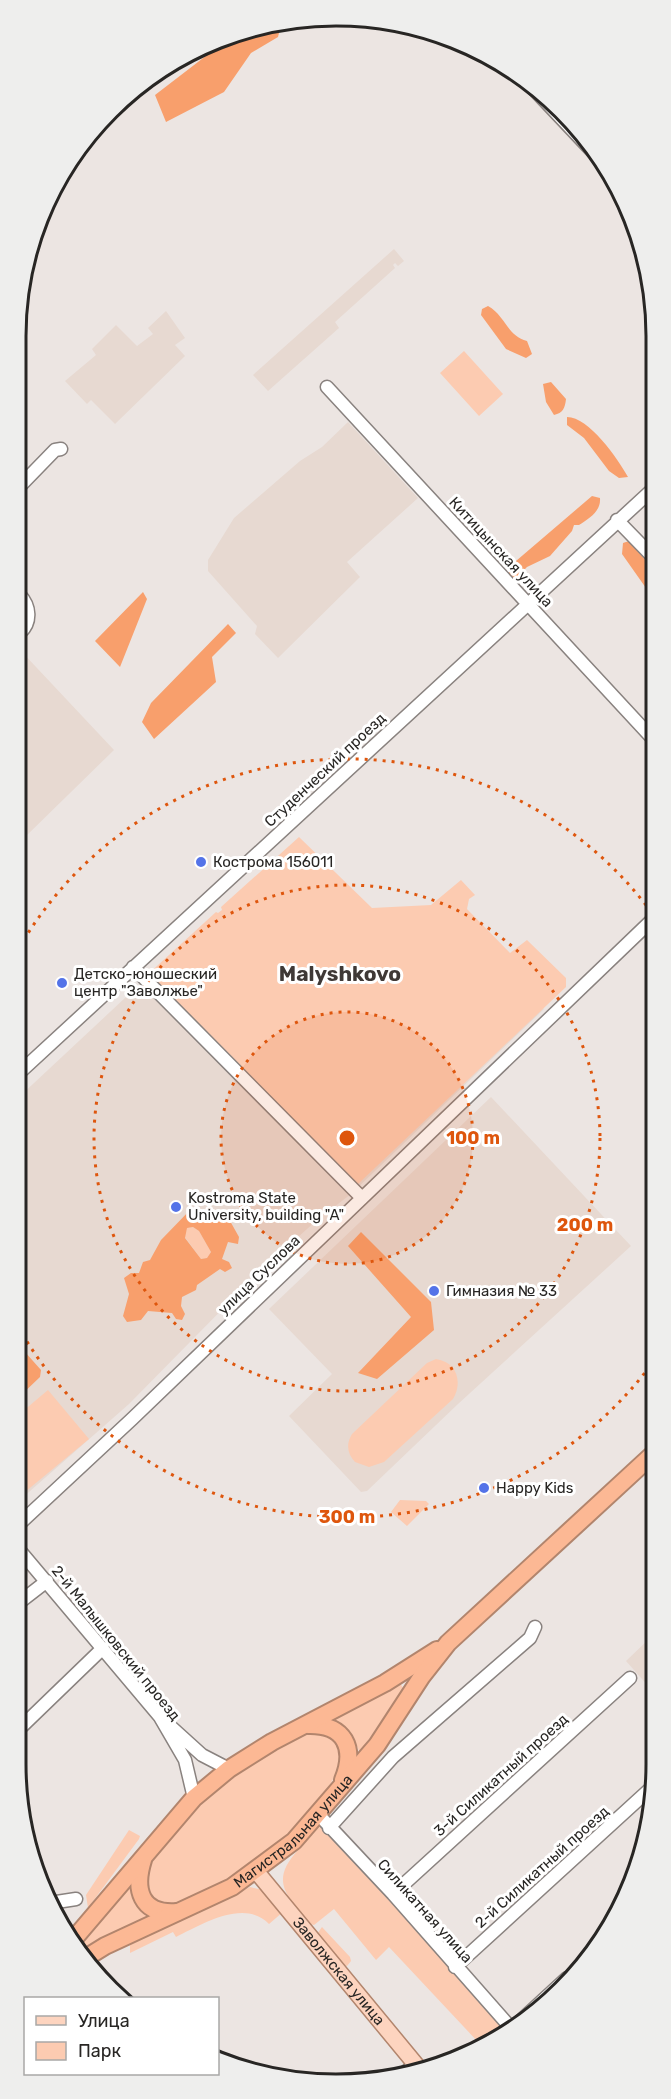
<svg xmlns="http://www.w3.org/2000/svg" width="671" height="2099" viewBox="0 0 671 2099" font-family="Rubik,sans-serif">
<rect width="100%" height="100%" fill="#ece5e2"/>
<path fill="#e7d9d1" d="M394,249L404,261L398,266L395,263L393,265L395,268L335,322L339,328L268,391L253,375Z
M166,311L185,338L175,345L185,356L115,424L91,400L87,404L65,381L96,355L92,349L116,325L137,346L153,334L148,328Z
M348,422L418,498L347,562L360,577L278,658L255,634L257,626L208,571V560L234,518L300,461L322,447Z
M21,651L114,750L23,839L19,834Z
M460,919L544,1009L351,1194L317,1220L258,1273L129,1404L21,1499L16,1492L18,1098L141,983Z
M491,1097L631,1246L458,1404L367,1491L361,1492L289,1416L332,1374L269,1309Z
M650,1638V1688L626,1661Z"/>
<path fill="#fccbb1" d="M464,351L503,394L479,416L440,373Z
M299,837L372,908L431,905L461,880L475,895L469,899L467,909L510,953L527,940L566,978V987L357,1185L146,976L216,912L218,913L222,910L221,907Z
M193,1227L199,1231L211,1252L207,1258L201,1259L185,1237L187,1228Z
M436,1359C457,1362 463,1382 453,1399L384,1462L369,1467L355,1462C347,1453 346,1444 352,1434L427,1363Z
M48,1390L89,1439L19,1497L16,1492V1417Z
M400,1500L426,1501L429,1504L407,1526L391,1512Z
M400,1683L403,1688L360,1753L352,1735L330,1719Z
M308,1731L330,1734L343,1752C330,1816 234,1888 173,1904C92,1895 213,1789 235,1772C256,1755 284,1744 308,1731Z
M321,1825L371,1876L504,2028V2031L479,2043L389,1947L376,1960L334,1909L314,1925L310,1924C286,1895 269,1881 299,1849C306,1841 313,1831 321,1825Z
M129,1830L140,1836L139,1839L88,1908L86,1895Z
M250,1887L263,1890L283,1912L269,1924C244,1898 201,1925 176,1937L173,1932L130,1953V1945L135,1941Z
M128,1889H132L155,1915L79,1950L77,1946Z
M322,1927L350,1957L351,1961L347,1966L342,1965L317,1934Z"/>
<path fill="#f89f6c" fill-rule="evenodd" d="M273,21H282L278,37L251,53L224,92L166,122L155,95L211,52L213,46Z
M488,306C505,315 507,336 527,341L532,354L526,358L506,349L481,315L482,309Z
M551,382L566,399C565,408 563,413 554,415L546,402L543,384Z
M567,417C589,417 618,459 628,477L619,478L609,471L584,438L567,425Z
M592,496L600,498C601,511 590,518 579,525H574L572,531L550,556L527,567L516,578L509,575V567Z
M629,541L653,569V598L622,554L623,543Z
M143,592L147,599L120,667L95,641Z
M228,624L236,633L212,657L216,682L154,739L142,722L151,703Z
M192,1208C204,1219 211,1210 225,1212L239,1237L238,1244L228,1242L222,1259L229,1262L232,1268L225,1272L220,1269L197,1285L196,1290L182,1297L181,1306L185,1314L182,1320L176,1319L172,1313L148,1311L141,1320L127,1322L123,1316L129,1294L124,1278L131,1273H139L143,1262L150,1260L161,1240ZM193,1227L199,1231L211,1252L207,1258L201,1259L185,1238L187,1228Z
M361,1232L431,1302L434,1330L377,1379L358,1373L411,1317L348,1246Z
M17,1343L41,1370L40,1377L17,1399Z"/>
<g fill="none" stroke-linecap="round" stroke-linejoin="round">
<g stroke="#89827f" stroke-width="15">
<path id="minor" d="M527,82L593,152
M327,387L652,738
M20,486L55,450L61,449
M617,520L653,557
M20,633C32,622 30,606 20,595
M133,967L362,1198
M18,1074L653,489
M16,1527L132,1419L652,920
M16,1546L160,1717L185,1760L194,1798
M16,1605L47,1581
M170,1726L202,1755L229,1769
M15,1733L103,1648
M318,1814L393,1894L511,2028
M329,1828L393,1757L530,1638L535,1627
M393,1894L630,1678
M50,1903L76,1899
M455,1967L650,1789
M517,2024L567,1978
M403,2074L415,2064"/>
</g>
<g stroke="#b2856d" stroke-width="18">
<g id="major">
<path id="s1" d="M256,1871L422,2072"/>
</g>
</g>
<g stroke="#b2856d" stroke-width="20">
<g id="highway">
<path d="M308,1725C345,1724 356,1748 343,1780"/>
<path d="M143,1860C134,1889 140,1915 177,1912"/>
<path d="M73,1940L194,1798L229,1769L272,1742L385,1683L437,1650"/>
<path id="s2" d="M84,1959L105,1946L232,1887L294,1841L377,1745L422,1676L448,1643L651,1456"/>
</g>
</g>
<use href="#minor" stroke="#fff" stroke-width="12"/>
<use href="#major" stroke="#fdd4bf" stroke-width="15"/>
<use href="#highway" stroke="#fcb894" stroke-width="16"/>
</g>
<circle cx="347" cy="1138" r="126" fill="#de560d" fill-opacity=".12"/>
<g fill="none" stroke="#de560d" stroke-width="3" stroke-dasharray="3 6">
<circle cx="347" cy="1138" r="126"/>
<circle cx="347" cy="1138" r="253"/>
<path d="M650 1366A379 379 0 0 1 17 1325M19 948A379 379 0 0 1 652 913"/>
</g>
<g fill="#5473e8" stroke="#fff" stroke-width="2">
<circle cx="201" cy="862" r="6"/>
<circle cx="62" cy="983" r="6"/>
<circle cx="176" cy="1207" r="6"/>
<circle cx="434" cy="1291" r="6"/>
<circle cx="484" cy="1488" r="6"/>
</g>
<g text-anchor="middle" stroke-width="6" stroke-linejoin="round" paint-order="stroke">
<g font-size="15" fill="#282624" stroke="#fff">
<text transform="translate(501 552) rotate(47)" y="5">Китицынская улица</text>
<text transform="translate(325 770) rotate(-43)" y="5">Студенческий проезд</text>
<text transform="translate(259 1275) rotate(-44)" y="5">улица Суслова</text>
<text transform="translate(116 1643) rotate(51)" y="5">2-й Малышковский проезд</text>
<text transform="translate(501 1775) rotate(-42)" y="5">3-й Силикатный проезд</text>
<text dy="5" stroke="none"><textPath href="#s2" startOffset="248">Магистральная улица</textPath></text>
<text transform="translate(542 1867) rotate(-42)" y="5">2-й Силикатный проезд</text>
<text transform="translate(425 1911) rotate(48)" y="5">Силикатная улица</text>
<text dy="5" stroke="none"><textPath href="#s1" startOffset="130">Заволжская улица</textPath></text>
</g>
<g font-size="15" fill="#282624" stroke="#fff" text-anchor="start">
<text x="213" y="867">Кострома 156011</text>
<text x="74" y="979">Детско-юношеский<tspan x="74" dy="17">центр "Заволжье"</tspan></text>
<text x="188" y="1203">Kostroma State<tspan x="188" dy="17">University, building "A"</tspan></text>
<text x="446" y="1296">Гимназия № 33</text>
<text x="496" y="1493">Happy Kids</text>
</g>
<g font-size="21" font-weight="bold" fill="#3f3936" stroke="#fff">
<text x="340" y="981">Malyshkovo</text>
</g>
</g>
<path d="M0 0H671V2099H0ZM336 26H336A310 310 0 0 1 646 336V1764A310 310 0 0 1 336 2074H336A310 310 0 0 1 26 1764V336A310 310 0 0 1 336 26Z" fill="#eeeeed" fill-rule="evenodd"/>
<path fill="none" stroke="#282624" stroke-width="3" d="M336 26H336A310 310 0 0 1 646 336V1764A310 310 0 0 1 336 2074H336A310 310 0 0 1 26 1764V336A310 310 0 0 1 336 26Z"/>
<circle cx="347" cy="1138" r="9" fill="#de560d" stroke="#fff" stroke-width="3"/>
<g font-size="18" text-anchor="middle" font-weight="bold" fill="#de560d" stroke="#fff" stroke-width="6" stroke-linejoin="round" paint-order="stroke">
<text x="473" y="1144">100 m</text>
<text x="585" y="1231">200 m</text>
<text x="347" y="1523">300 m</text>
</g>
<rect x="24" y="1997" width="195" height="78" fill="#ffffff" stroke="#a9a8a7" stroke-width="1.5"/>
<rect x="36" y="2016" width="30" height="9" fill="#fdd4bf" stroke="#a9a8a7" stroke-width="1.5"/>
<text x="78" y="2027" font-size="18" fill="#282624">Улица</text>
<rect x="36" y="2042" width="30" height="18" fill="#fccbb1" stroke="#a9a8a7" stroke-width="1.5"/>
<text x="78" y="2057" font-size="18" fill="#282624">Парк</text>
</svg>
